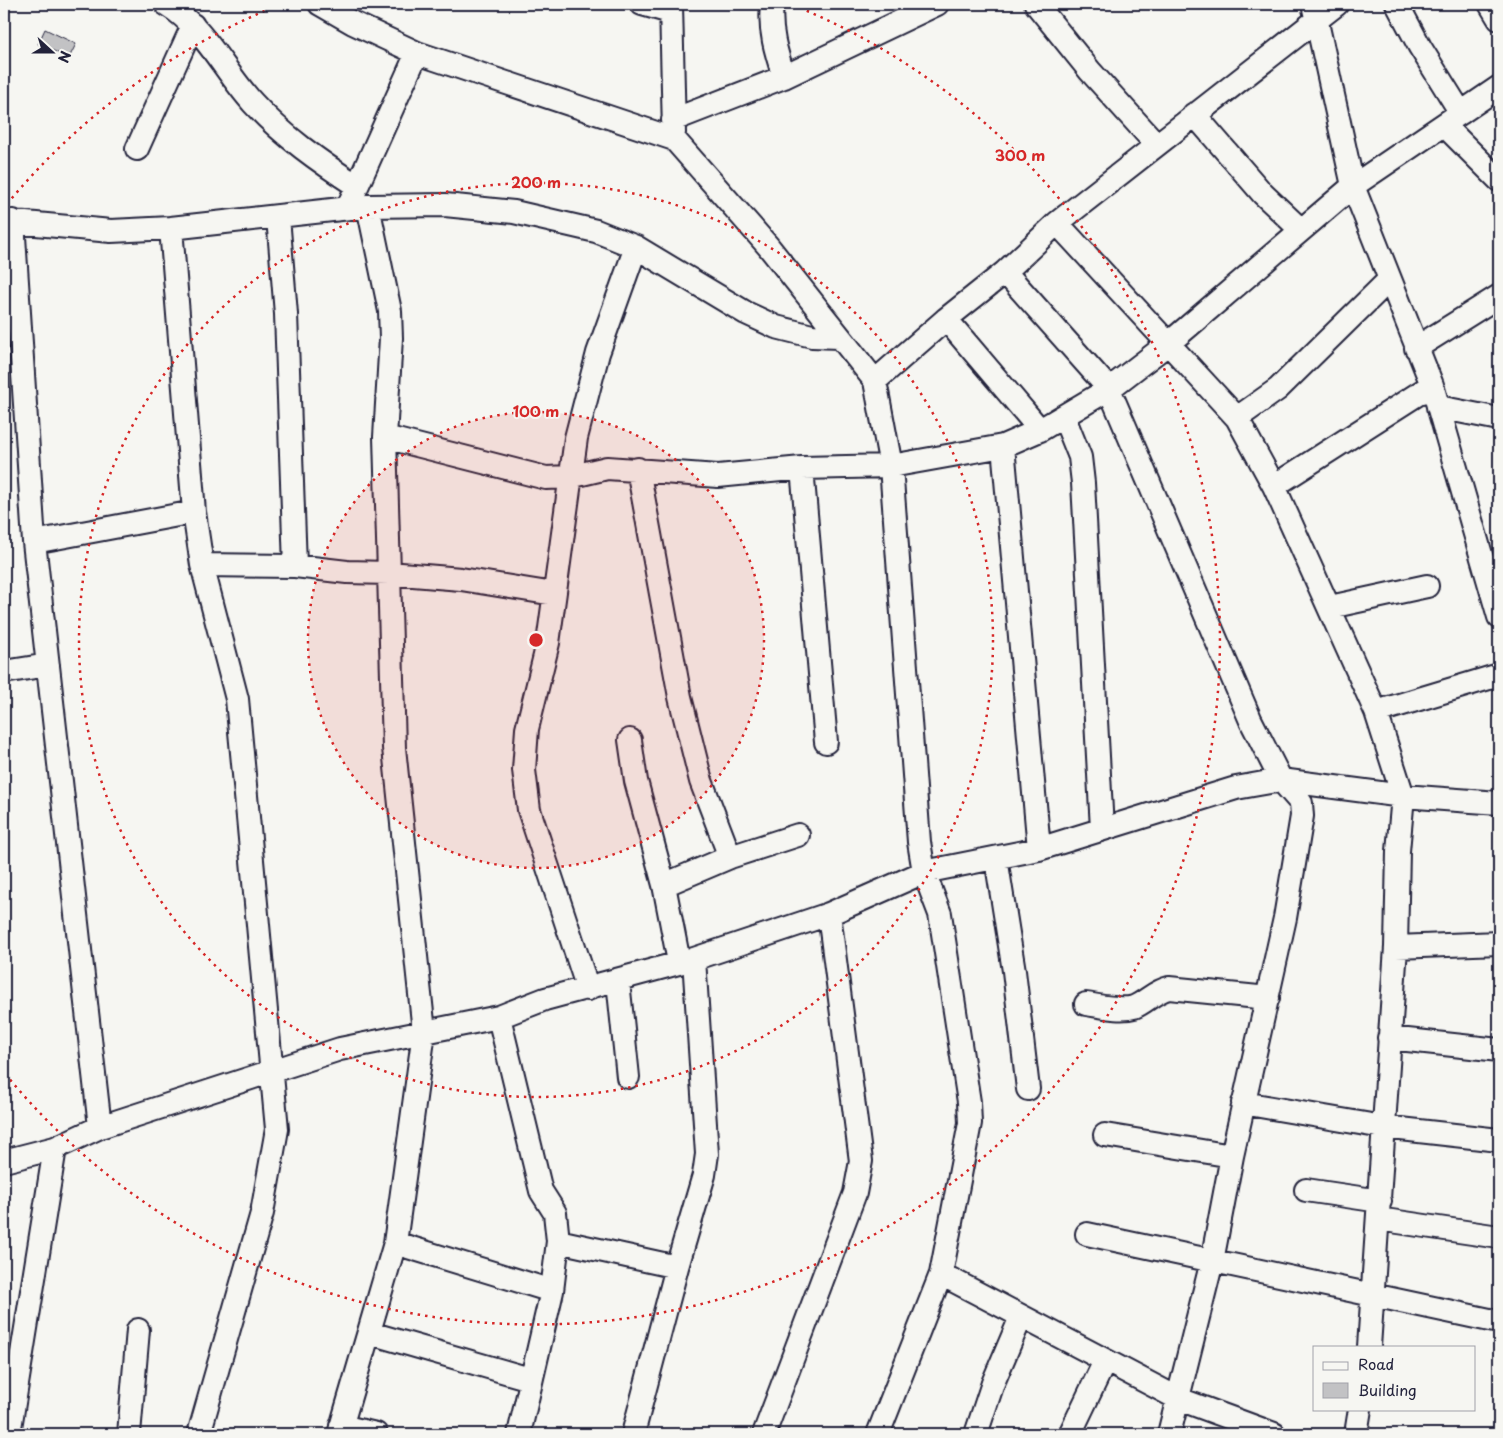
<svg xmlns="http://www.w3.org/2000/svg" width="1503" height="1438" viewBox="0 0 1503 1438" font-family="'Playpen Sans',sans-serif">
<rect width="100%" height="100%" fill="#f6f6f2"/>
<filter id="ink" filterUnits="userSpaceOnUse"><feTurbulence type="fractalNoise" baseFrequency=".02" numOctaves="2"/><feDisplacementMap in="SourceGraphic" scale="10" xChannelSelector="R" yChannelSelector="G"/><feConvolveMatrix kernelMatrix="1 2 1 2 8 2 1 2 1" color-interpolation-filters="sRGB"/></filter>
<g filter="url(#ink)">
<path fill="#c2c2c4" stroke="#22223b" d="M45,29L76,44L69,58L38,44Z"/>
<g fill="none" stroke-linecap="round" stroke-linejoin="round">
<g stroke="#22223b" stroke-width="26">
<path id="minor" d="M166,4C204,27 224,71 253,103C283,136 320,162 357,186
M320,4L353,23L417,53L674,139L768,246L875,381L891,466L919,842L924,872L940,914L969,1102L970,1123L941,1274L878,1434
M642,4L670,12
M671,4L674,133
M772,4C769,30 776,52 784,77
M1036,4L1090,71L1156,144
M1313,4L1353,186L1432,385L1499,617
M1397,4L1420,47L1461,113
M1490,4L1499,19
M1194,114L1263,194L1301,230
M673,120L784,77L937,4
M1444,125L1499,180
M137,149L193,25
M351,200L417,53
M368,206L390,311L391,338L385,437L389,573L461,579L554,594
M278,217L286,314L295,566
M4,221L111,231L171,228L368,206L445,205L514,212L596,231L636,247L746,313L776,327L812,336L839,337
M13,221L34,542L100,1127
M1057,223L1237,418L1274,486L1376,712L1403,796L1398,851L1396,947L1369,1347
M171,228L194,512L202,565L237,699L277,1129L262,1213L199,1434
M1005,272L1109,389L1251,721L1281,780L1301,803L1302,816L1285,918L1232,1156L1212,1261L1169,1434
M946,319L1040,430
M1416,348L1499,296
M875,381L946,319L1005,272L1057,223L1337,4
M1438,407L1499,419
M1064,417L1080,457L1083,483L1102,829
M1237,418L1278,389L1389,280
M385,437L546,478L569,477L607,468L718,476L802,468L891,466L1003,446L1040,430L1109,389L1169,343L1353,186L1499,87
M1003,446L1039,849
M802,468L826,742
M638,469L680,697L701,781L730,857L798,835
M1274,486L1432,385
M34,542L194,512
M202,565L295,566L347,572L389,573L394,748L424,1032L395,1243L339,1434
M1330,607L1427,586
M4,672L48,665
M1376,712L1499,675
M630,740L636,781L664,885L679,962
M996,858L1014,971L1028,1089
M664,885L730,857
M1396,947L1499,943
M618,981L628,1077
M588,989L529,810L524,770L527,729L548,643L576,438L598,353L636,247
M1086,1004C1100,1006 1120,1011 1134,1007C1146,1002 1155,991 1169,988L1268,998
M499,1017L541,1191L555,1213L558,1241L552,1291L519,1434
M1389,1038L1499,1050
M1243,1103L1383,1127L1499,1140
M1105,1135L1232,1156
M4,1161L55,1148L100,1127L340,1049L499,1017L545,999L694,959L829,914L924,872L1039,849L1236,788L1281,780L1403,796L1499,803
M1306,1190L1380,1201
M1378,1219L1499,1237
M1087,1234L1499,1322
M558,1241L677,1267
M395,1243L552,1291
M941,1274L1179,1399L1274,1434
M370,1333L530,1379
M341,1426L376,1434
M9,1434L55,1148
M129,1434L138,1330
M633,1434L677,1267L704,1175L707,1154L694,959
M764,1434L855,1193L861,1161L829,914
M976,1434L993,1383L1021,1317
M1070,1434L1105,1361
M1356,1434L1360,1409"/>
</g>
<use href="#minor" stroke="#f6f6f2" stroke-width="22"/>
</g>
</g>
<circle cx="536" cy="640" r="228" fill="#d62828" fill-opacity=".12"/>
<g fill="none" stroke="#d62828" stroke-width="2.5" stroke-dasharray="2.5 5">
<circle cx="536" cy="640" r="228"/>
<circle cx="536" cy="640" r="457"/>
<path d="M7 204A685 685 0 0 1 279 5M793 5A685 685 0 1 1 7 1076"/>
</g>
<circle cx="536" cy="640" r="8" fill="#d62828" stroke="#f6f6f2" stroke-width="2.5"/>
<g font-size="15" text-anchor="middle" font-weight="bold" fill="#d62828" stroke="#f6f6f2" stroke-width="4" stroke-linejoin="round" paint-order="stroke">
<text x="1020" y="161">300 m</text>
<text x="536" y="188">200 m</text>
<text x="536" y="417">100 m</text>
</g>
<rect width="1503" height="1438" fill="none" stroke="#f6f6f2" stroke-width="20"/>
<rect x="10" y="10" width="1483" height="1418" fill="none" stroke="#22223b" stroke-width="2" filter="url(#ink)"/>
<rect x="1313" y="1346" width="162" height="65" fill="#f6f6f2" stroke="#a1a1a9"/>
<rect x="1323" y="1362" width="25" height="8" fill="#f6f6f2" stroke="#a1a1a9"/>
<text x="1358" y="1370" font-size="15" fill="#22223b">Road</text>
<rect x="1323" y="1383" width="25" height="15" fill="#c2c2c4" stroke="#a1a1a9"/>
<text x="1358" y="1396" font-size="15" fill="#22223b">Building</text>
<g transform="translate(52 52) rotate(111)" stroke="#f6f6f2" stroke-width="4" paint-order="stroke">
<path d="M0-4L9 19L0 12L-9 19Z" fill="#22223b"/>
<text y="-8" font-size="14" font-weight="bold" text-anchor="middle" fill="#22223b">N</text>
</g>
</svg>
